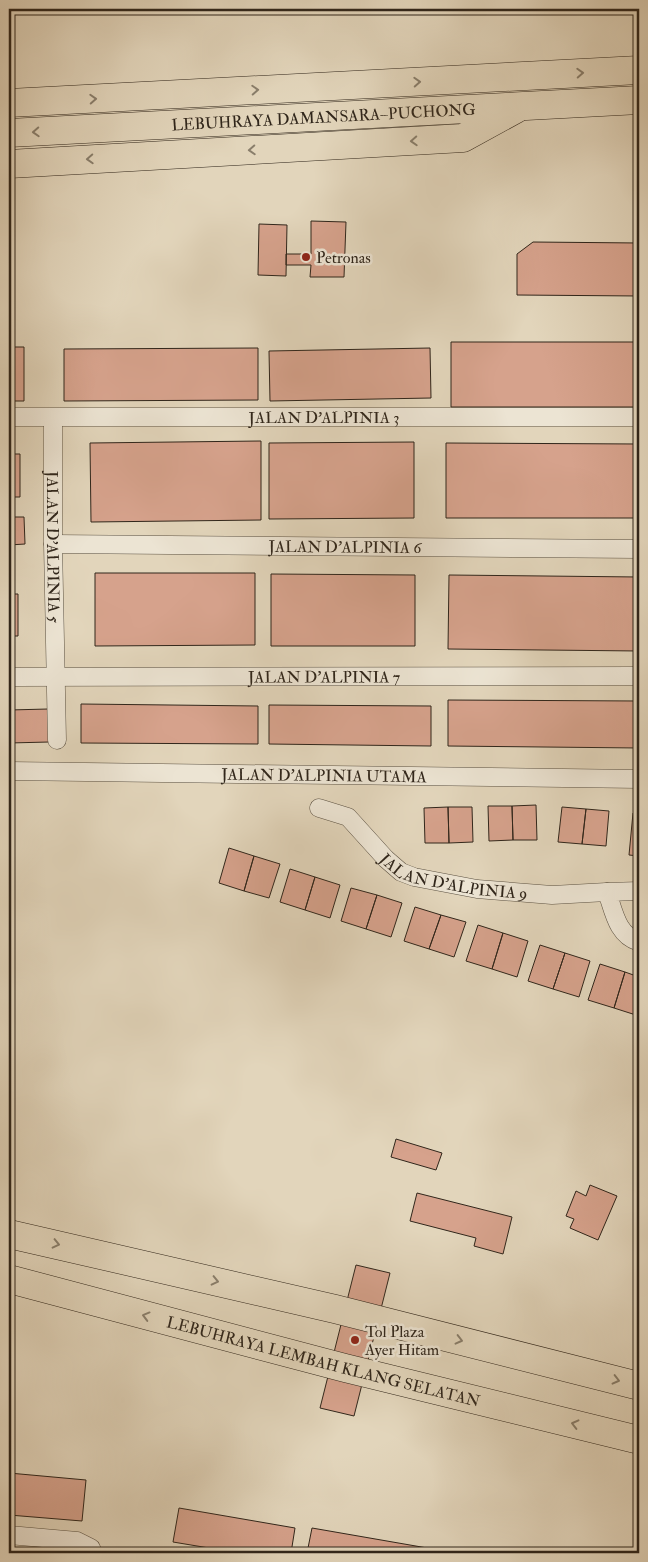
<svg xmlns="http://www.w3.org/2000/svg" width="648" height="1562" viewBox="0 0 648 1562" font-family="'IM FELL Double Pica',serif">
<rect width="100%" height="100%" fill="#e2d5bb"/>
<filter id="stains"><feTurbulence type="fractalNoise" baseFrequency=".004" numOctaves="4"/><feColorMatrix values="0 0 0 0 .2 0 0 0 0 .09 0 0 0 0 .02 0 0 0 .5 -.17"/></filter>
<radialGradient id="worn" r=".72"><stop offset=".6" stop-color="#630" stop-opacity="0"/><stop offset="1" stop-color="#630" stop-opacity=".3"/></radialGradient>
<path fill="#d6a28c" stroke="#30261b" d="M311,221L346,222L344,277H310L311,265H286V254H311Z
M259,224L287,225L286,276L258,275Z
M533,242L639,243V296L517,295V254Z
M451,342H639V407H451Z
M9,347H24V401H9Z
M258,348V400L64,401V349Z
M430,348L431,398L270,401L269,351Z
M261,441V520L91,522L90,443Z
M414,442V518L269,519V443Z
M446,443L639,444V518H446Z
M9,454H20V497H9Z
M9,517H24L25,544L9,545Z
M95,573H255V645L95,646Z
M271,574L415,575V646H271Z
M449,575L639,577V651L448,649Z
M9,594H18V636H9Z
M448,700L639,701V748L448,746Z
M81,704L258,706V744L81,743Z
M269,705L431,706V746L269,744Z
M48,709L49,742L9,743V710Z
M536,805L537,840H513L512,806Z
M488,806H512L513,840L489,841Z
M448,807H472L473,842L449,843Z
M448,807L449,843H425L424,808Z
M562,807L586,809L582,844L558,842Z
M586,809L609,811L606,846L582,844Z
M633,813H639V856L629,855Z
M229,848L254,856L244,891L219,883Z
M254,856L280,864L269,898L244,891Z
M290,869L315,877L305,910L280,902Z
M315,877L340,885L330,918L305,910Z
M351,888L377,895L366,929L341,921Z
M377,895L402,903L391,937L366,929Z
M415,907L441,915L429,949L404,941Z
M441,915L466,922L454,957L429,949Z
M478,925L503,933L492,969L466,961Z
M503,933L528,941L517,977L492,969Z
M540,945L565,953L553,989L528,981Z
M565,953L590,961L579,997L553,989Z
M600,964L625,972L614,1008L588,1000Z
M625,972L639,977V1016L614,1008Z
M396,1139L442,1153L436,1170L391,1157Z
M590,1185L617,1196L598,1240L570,1228L574,1219L566,1216L576,1191L586,1196Z
M417,1193L512,1217L503,1254L474,1246L476,1238L410,1221Z
M356,1265L390,1273L354,1416L320,1408Z
M9,1473L86,1480L82,1521L9,1515Z
M179,1508L295,1528L291,1553H239L173,1542Z
M312,1528L456,1553H307Z"/>
<g fill="none" stroke-linecap="round" stroke-linejoin="round">
<g stroke="#5c5243" stroke-width="19">
<g id="minor">
<path id="s1" d="M9,417H639"/>
<path id="s2" d="M53,418V544L57,740"/>
<path id="s3" d="M53,544L639,549"/>
<path id="s4" d="M9,677L639,676"/>
<path id="s5" d="M9,771L639,779"/>
<path id="s6" d="M319,808L348,817L386,859L401,872L414,877L477,889L552,895L607,892"/>
<path d="M639,891L607,892C614,912 617,935 639,942"/>
<path d="M9,1535L77,1541L91,1548L93,1553"/>
</g>
</g>
<g stroke="#30261b" stroke-width="29">
<g id="motorway">
<path d="M9,103L639,70"/>
<path id="s7" d="M9,133L639,100"/>
<path d="M9,164L463,138L516,109"/>
<path d="M9,1234L335,1309L639,1386"/>
<path id="s8" d="M9,1279L345,1368L639,1440"/>
</g>
</g>
<use href="#minor" stroke="#ece4d3" stroke-width="18"/>
<use href="#motorway" stroke="#e2d5bb" stroke-width="28"/>
</g>
<defs><path id="oneway-chevron" d="M-2-3.5L2.5 0L-2 3.5" fill="none" stroke-width="1.6" stroke-linecap="round" stroke-linejoin="round" transform="scale(1.25)"/></defs>
<g stroke="#897e6b">
<use href="#oneway-chevron" transform="translate(580 73) rotate(-3)"/>
<use href="#oneway-chevron" transform="translate(417 82) rotate(-3)"/>
<use href="#oneway-chevron" transform="translate(255 90) rotate(-3)"/>
<use href="#oneway-chevron" transform="translate(93 99) rotate(-3)"/>
<use href="#oneway-chevron" transform="translate(36 132) rotate(177)"/>
<use href="#oneway-chevron" transform="translate(414 141) rotate(177)"/>
<use href="#oneway-chevron" transform="translate(252 150) rotate(177)"/>
<use href="#oneway-chevron" transform="translate(90 159) rotate(177)"/>
<use href="#oneway-chevron" transform="translate(56 1244) rotate(13)"/>
<use href="#oneway-chevron" transform="translate(215 1281) rotate(13)"/>
<use href="#oneway-chevron" transform="translate(146 1316) rotate(-165)"/>
<use href="#oneway-chevron" transform="translate(459 1340) rotate(14)"/>
<use href="#oneway-chevron" transform="translate(616 1380) rotate(14)"/>
<use href="#oneway-chevron" transform="translate(575 1424) rotate(-166)"/>
</g>
<g fill="#8f2418" stroke="#ece4d3" stroke-width="2">
<circle cx="306" cy="257" r="5"/>
<circle cx="355" cy="1340" r="5"/>
</g>
<g text-anchor="middle" stroke-width="5" stroke-linejoin="round" paint-order="stroke">
<g font-size="16" fill="#30261b" stroke="#ece4d3">
<text dy="6" stroke="none"><textPath href="#s7" startOffset="315">LEBUHRAYA DAMANSARA–PUCHONG</textPath></text>
<text dy="6" stroke="none"><textPath href="#s1" startOffset="315">JALAN D'ALPINIA 3</textPath></text>
<text dy="6" stroke="none"><textPath href="#s2" startOffset="129">JALAN D'ALPINIA 5</textPath></text>
<text dy="6" stroke="none"><textPath href="#s3" startOffset="292">JALAN D'ALPINIA 6</textPath></text>
<text dy="6" stroke="none"><textPath href="#s4" startOffset="315">JALAN D'ALPINIA 7</textPath></text>
<text dy="6" stroke="none"><textPath href="#s5" startOffset="315">JALAN D'ALPINIA UTAMA</textPath></text>
<text dy="6" stroke="none"><textPath href="#s6" startOffset="159">JALAN D'ALPINIA 9</textPath></text>
<text dy="6" stroke="none"><textPath href="#s8" startOffset="325">LEBUHRAYA LEMBAH KLANG SELATAN</textPath></text>
</g>
<g font-size="16" fill="#30261b" stroke="#ece4d3" text-anchor="start">
<text x="316" y="263">Petronas</text>
<text x="365" y="1337">Tol Plaza<tspan x="365" dy="18">Ayer Hitam</tspan></text>
</g>
</g>
<rect width="648" height="1562" fill="none" stroke="#e2d5bb" stroke-width="30"/>
<rect x="10" y="10" width="628" height="1542" fill="none" stroke="#30261b" stroke-width="2.5"/>
<rect x="15" y="15" width="618" height="1532" fill="none" stroke="#30261b"/>
<rect width="100%" height="100%" filter="url(#stains)"/>
<rect width="100%" height="100%" fill="url(#worn)"/>
</svg>
